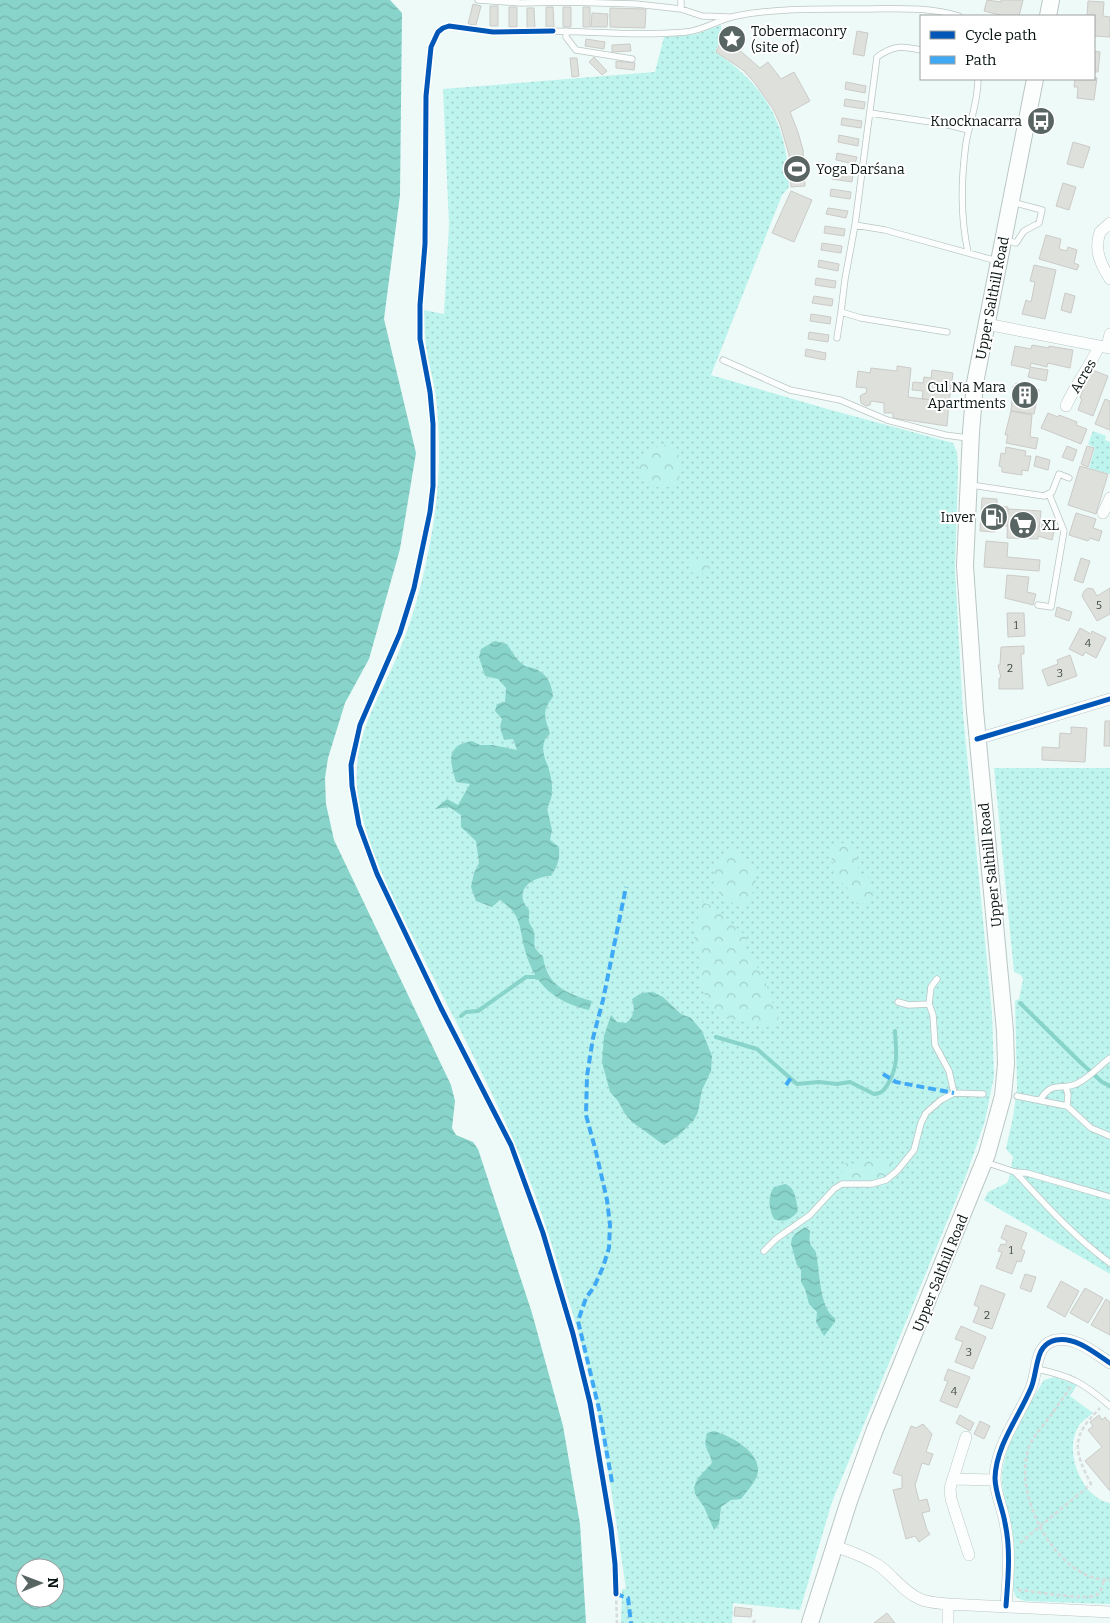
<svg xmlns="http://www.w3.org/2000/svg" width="1110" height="1623" viewBox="0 0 1110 1623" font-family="Bitter,serif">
<defs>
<pattern id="grass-dots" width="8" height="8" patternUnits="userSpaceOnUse" patternTransform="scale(1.25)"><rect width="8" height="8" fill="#bef4ee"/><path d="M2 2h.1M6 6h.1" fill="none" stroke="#a2d0cb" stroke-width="1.8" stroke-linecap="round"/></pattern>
<pattern id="forest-crowns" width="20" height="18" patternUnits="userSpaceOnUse" patternTransform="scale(1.25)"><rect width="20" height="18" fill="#bef4ee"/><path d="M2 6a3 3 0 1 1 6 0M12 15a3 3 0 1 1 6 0" fill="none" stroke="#a2d0cb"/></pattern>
<pattern id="water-waves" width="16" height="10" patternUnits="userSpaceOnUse" patternTransform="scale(1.25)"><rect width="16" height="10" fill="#88d4cb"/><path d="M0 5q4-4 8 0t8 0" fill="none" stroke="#74b5ad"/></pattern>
</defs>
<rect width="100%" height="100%" fill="#eefaf8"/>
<path fill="url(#grass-dots)" d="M721,25L722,37L715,52C766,85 788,126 789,187L782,195L711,375L831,410L953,443L957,452L958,468L955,569L963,714L992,1013L994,1076L985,1121L967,1173L832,1502L800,1610L733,1603L732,1623H621L622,1589H626C617,1527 608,1464 596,1402C588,1363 576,1324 564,1285C549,1233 532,1182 510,1132C481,1069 448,1007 417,945C393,897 366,848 358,795C350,736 380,700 400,649C416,611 425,571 432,532C440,487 441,441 436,397C434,381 429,366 427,351C424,338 425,324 424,310L444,314L449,225L443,89L655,72L664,37L697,34Z
M1093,431L1106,436L1105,440L1110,442V474L1089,468L1095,448L1088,444Z
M994,768H1110V1274L984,1200L988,1192L1007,1183L1009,1178L1013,1157L1006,1149L1013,1117L1017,1088L1015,1001L1019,999L1023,979L1021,975L1014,972Z
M1054,1377L1077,1385L1070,1396L1093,1413C1089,1416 1084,1420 1081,1423C1061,1447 1081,1498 1110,1503V1604L1024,1601L1016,1597C1007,1580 1014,1557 1013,1537C1011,1518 1003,1500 1002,1481C1001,1448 1027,1408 1044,1380Z"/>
<path fill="url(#forest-crowns)" d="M662,444L676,449L683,466L677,485C656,492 648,485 638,467L648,453Z
M699,557L711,565L708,572L694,575L688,564L693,559Z
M847,841L857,857L859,877L867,875C875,890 878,904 857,904L845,884L837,881L833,875L834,869L830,850Z
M735,850C747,857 760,871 755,886C753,892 751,895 751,902C734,909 723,899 714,886V874L720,857Z
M700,901L712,906L747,937L745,948L763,976L780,1023L772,1027H765L725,1017L712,1007L701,988L700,954L694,948L695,928Z
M874,1157L882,1160L890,1159L894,1170C879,1185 865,1179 846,1181L842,1175V1168L845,1163L856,1165L863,1160Z"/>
<path fill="url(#water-waves)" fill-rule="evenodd" d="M0,0H390L402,13L400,195L384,319L416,453L400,549L369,659L345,703L328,758L325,778L326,804L334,840L451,1085L455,1101L452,1128L456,1135L473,1142L478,1149L532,1313L563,1426L580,1524L586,1623H0ZM25,1568H55V1598H25Z
M495,641L507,644C512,652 517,661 525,666C528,668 532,667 536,669C548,675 552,685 553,697C541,712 545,717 550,734C548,736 544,740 544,743C541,753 547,762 549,770C553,783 554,797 547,808L552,830L550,840L559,847C560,859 558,866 551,876C539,876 519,884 523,900C524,904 527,907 529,910C530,914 528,918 529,922C530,925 532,927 533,929C538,941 528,945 543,956C546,985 567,994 592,1001L589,1010C555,1002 534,985 525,950C519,927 522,915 500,900L492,907L476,901L471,887L474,873L479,863L476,841L461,827V815L449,807L435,809L447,799L458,805L470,784L456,782C450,761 445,746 472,741L480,745H492L517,750L513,739L504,740L500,727L502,719L495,711L497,704L505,702L506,688L498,679L485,676L479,657L481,649Z
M653,992L663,997L681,1014L691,1018L702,1031L712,1056L711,1071L702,1090L698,1112L694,1120L678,1136L664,1145L632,1122L625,1114L618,1101L610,1092L602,1062L604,1036L611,1015L617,1022L626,1023C635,1015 635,1010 632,999L642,993Z
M785,1184C796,1188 796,1200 798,1211C792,1219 784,1223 774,1219C769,1209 767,1197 774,1187Z
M805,1227L810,1231C810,1234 809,1240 810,1243C811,1247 815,1249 816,1253C820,1271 819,1308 835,1318V1322L824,1336L816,1322L817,1312L809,1304L805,1289L801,1282V1270L797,1265L791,1244L792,1238L795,1234Z
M714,1431C731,1436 764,1453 757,1476C754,1484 746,1492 741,1499L731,1500L721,1507L719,1524L714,1530L704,1507L695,1494L694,1487L698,1478L712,1463C710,1449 702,1451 707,1433Z"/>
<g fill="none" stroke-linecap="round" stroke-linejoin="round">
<path stroke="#88d4cb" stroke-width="4" d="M1020,1003L1080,1062L1102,1082L1110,1086
M461,1016L466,1012L478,1011L526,977H535L538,978
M716,1037L757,1049L797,1084L819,1082L837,1084L850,1082L874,1094C882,1094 885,1089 889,1082C899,1063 896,1051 895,1031"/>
</g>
<path fill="#dee0dc" stroke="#cbcbc8" d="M987,0L1001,2V0H1023L1019,16H1004L984,11Z
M1088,1L1104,2L1103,16L1110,17V37L1094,36V16H1087Z
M473,4L481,6L476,25L468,24Z
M490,6H498V26H490Z
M509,7H517V27H509Z
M546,7H553L554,27H546Z
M563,7H571V27H563Z
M583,7H590V27H583Z
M527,8H534L535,28H527Z
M610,8L646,9L645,28L610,27Z
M592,13L608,14L607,27H591Z
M857,31L868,33L864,56L853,54Z
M722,38L737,48L760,68L768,62L781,79L794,72L810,101L790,112L798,132L803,150L805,186L791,187L789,155L780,124L773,109L754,82L743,70L716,52Z
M586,39L605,42L604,49L585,46Z
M630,44L631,51L612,52V45Z
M1094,51L1100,52L1098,72H1094Z
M594,57L607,71L602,75L589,62Z
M570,58H577L579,76L572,77Z
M616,61L635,63L634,70L616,68Z
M1094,77L1097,78L1094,100L1077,98L1078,87H1074L1075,79H1094Z
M846,82L866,86L865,93L845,89Z
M845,99L865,102L864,109L844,106Z
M842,118L862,121L861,128L841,125Z
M839,135L859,139L858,146L838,142Z
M1073,142L1090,147L1083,168L1067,164Z
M837,153L857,157L855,164L836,160Z
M833,172L853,175L852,182L832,179Z
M1063,183L1076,187L1069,210L1056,206Z
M831,189L851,192L850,199L830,196Z
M791,191L812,200L794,242L772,233Z
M828,208L848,211L846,218L826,214Z
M825,226L845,229L844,236L824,233Z
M1046,235L1061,239L1059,249L1067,251L1068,247L1077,250L1074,263L1079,265L1077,270L1039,259Z
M822,243L842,246L841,253L821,250Z
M819,260L839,264L838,271L818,267Z
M1034,265L1056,270L1045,319L1022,314L1026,300L1031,302L1035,282L1030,281Z
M816,278L836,281L835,288L815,285Z
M1065,293L1075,296L1071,313L1061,310Z
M814,296L833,299L832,306L812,303Z
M811,314L831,317L830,324L810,321Z
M809,332L829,335L828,342L808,339Z
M1032,345L1049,348V346L1073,350L1070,368L1048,363L1047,367L1031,363L1030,367L1048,370L1046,381L1028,377L1030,369L1011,365L1015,346L1031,349Z
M806,349L826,353L825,360L805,356Z
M897,366L911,368L908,397L949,402L947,426L893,418V413H884V403L871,401L870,405L866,406L861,403L860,396L863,394L866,393L867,388L856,387L858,371L870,373L871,368L897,371Z
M932,370L953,373L949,402L922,399L923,391L912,390L913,382L923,383L924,377L931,378Z
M1092,370L1108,376L1093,416L1078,410L1082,399L1080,398L1086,380L1088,381Z
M1016,383L1036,387L1039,390L1034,414L1011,411L1013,386L1015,387Z
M1105,399L1110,401V430L1095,424Z
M1011,411L1032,415L1030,437L1038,438L1036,449L1006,443L1008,435H1005Z
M1048,413L1058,417L1059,415L1077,422L1076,425L1087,429L1081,444L1041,428Z
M1067,446L1077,450L1073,461L1062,457Z
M1087,446L1094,448L1088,467L1081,464Z
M1006,447L1026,451L1025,456H1031L1028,471L1022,470V475L1002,472V467L999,466L1001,453L1005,454Z
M1036,456L1050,460L1048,470L1034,466Z
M1080,466L1108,474L1096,514L1068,505Z
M982,498L997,499V506L1008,507L1007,526L995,525V532L980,531Z
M1008,509L1041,511L1039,530L1041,531L1042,524L1055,528L1052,540L1038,536V539L1007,538Z
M1076,513L1096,519L1093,528L1102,531L1099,541L1090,538L1088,541L1069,535Z
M986,541L1008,543L1007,557L1040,560L1039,571L984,567Z
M1081,558L1090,561L1083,583L1074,580Z
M1007,575L1029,577L1027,592L1036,594L1033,605L1005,598Z
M1088,588L1093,589L1097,596L1110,588V614L1097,621L1082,596L1084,591Z
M1057,607L1072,612L1069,621L1055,616Z
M1007,613H1024L1025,636L1008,637Z
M1080,628L1091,634L1092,631L1106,638L1096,658L1085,652L1083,656L1069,649Z
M1024,646V654H1021L1023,689H999V678H1001L998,665H1000L1001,647Z
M1070,655L1077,676L1048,686L1042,670L1058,664L1057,660Z
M1105,721H1110V746H1104Z
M1071,727L1087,728L1085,762L1042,760V747L1059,748L1060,733L1071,734Z
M1006,1225L1027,1233L1021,1249L1025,1251L1021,1262L1017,1261L1012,1274L996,1268L1002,1252L998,1251L1001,1244L1005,1245L1007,1241L1001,1238Z
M1025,1274L1036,1277L1031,1292L1020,1288Z
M1061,1281L1079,1291L1065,1317L1047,1307Z
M981,1285L1005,1294L992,1329L973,1322L979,1307L974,1305Z
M1085,1288L1103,1298L1088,1323L1070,1313Z
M1106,1299L1110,1302V1335L1091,1325Z
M961,1326L986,1337L973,1369L955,1362L963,1342L955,1339Z
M948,1369L970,1377L957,1408L940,1401L948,1381L944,1380Z
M960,1415L974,1423L970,1431L956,1423Z
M1099,1415L1102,1420L1105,1417L1110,1423V1491L1085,1461L1102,1447L1088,1430L1093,1426L1090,1422Z
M980,1421L990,1426L984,1439L974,1434Z
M923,1424L932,1434L926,1452L933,1454L929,1465L922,1463L915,1485L919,1501L927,1499L930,1511L922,1513L927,1530L930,1534L919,1542L915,1536L906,1539L905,1535L893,1490L902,1488V1476L893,1473L911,1426L916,1428Z
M735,1607L752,1609L751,1617L734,1616Z
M887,1613L895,1623H874Z"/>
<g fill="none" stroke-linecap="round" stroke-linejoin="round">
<g stroke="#bac6c4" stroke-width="7">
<path id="lane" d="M478,0L521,3L565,2L636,4L681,9L702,16L729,17
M681,9V0
M553,31C597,32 642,36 686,32C705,30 719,19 736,16C777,8 819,9 861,9C894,9 927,6 959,16
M566,31V37L576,50L632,59
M921,50C901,46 894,45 877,57L855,225L845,279L841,312L861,318L947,332
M870,113L944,124L969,130
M855,225L885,230L997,261
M1006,240L1016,243L1024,231L1039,223L1042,210L1012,202
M968,252C960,216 961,180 966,143C970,121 978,102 978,79
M837,338L841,312
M723,360L790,390L840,400L887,420L945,435L968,438
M971,485L1044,496L1052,492L1059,474L1069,478
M1038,605L1051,607L1064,531L1049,494
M898,1002L909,1005L929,1004L933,1015L935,1045L949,1071L954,1093L983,1094
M929,1004L931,987L937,979
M1066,1087L1068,1095L1067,1106
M1017,1096L1067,1106L1091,1128L1110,1136
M1040,1100C1053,1079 1061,1092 1078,1083C1090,1077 1099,1066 1110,1058
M985,1162L1015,1172L1027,1173L1110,1197
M1015,1172C1045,1204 1074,1237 1110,1263
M764,1251L776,1239L810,1215L834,1189L842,1184H872L886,1180L897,1171L914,1150L921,1123L926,1113L941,1100L954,1093
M1037,1369C1071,1376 1084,1383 1110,1406"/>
</g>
<g stroke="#bac6c4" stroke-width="12">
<path id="street" d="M1110,223L1100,232C1094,250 1100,263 1110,279
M986,324L1110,348
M1107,347L1110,334
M1066,406C1075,385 1090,367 1099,346
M1103,513L1110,498
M977,739L1110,699
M966,1437L950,1488L951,1499L969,1555
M953,1479L995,1480
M834,1546C849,1551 864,1556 878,1565C893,1575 903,1592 920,1599C929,1603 939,1603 948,1604L1110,1612
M948,1604V1623
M1006,1606C1008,1579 1011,1550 1005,1523C1003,1509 995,1493 995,1478C996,1445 1019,1417 1031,1388C1036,1377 1036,1356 1043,1348C1046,1344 1051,1341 1056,1340C1075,1336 1095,1353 1110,1363"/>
</g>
<g stroke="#bac6c4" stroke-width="18">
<path id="secondary" d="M1048,16L1051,0
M810,1623L849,1501L874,1432L987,1154L1003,1096L1006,1064L1005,1031L975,710L965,566L971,432L975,383L1035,79"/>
</g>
<path stroke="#d8dbdb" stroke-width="2.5" stroke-dasharray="4 2.5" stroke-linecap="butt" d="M1071,1387C1063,1397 1056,1408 1049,1418C1040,1430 1030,1439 1027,1454C1015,1500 1058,1581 1110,1580
M1020,1543L1091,1484C1073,1449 1071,1437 1100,1408
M1018,1590C1034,1591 1081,1600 1094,1596C1101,1594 1102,1586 1104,1580
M616,1594L617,1623
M753,1623L755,1620"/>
<use href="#lane" stroke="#fcfefe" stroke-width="5.5"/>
<use href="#street" stroke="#fcfefe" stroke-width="11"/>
<use href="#secondary" stroke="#fcfefe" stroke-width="16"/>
<path stroke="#3fa9f5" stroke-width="4" stroke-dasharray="8 4" stroke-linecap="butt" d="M883,1074L896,1082L954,1093
M786,1085L793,1075
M612,1482L599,1409L578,1321L586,1298L594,1287L603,1267L609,1248L610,1225L607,1200L596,1152L586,1115L587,1076L593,1038L603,1000L626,887
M616,1594L628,1598L631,1623"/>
<g stroke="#fff" stroke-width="8">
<path id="cycleway" d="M553,31L493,32L449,26L443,28L438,32L431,47L426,96L425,244L420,305V339L430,392L433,424V486L430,512L414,588L400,633L360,725L351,765L352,786L359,825L377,874L441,1008L511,1145L543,1233L573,1334L590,1403L611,1528L615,1564L616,1594
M977,739L1110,699
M1006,1606C1008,1579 1011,1550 1005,1523C1003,1509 995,1493 995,1478C996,1445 1019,1417 1031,1388C1036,1377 1036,1356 1043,1348C1046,1344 1051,1341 1056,1340C1075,1336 1095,1353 1110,1363"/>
</g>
<use href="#cycleway" stroke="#0057b8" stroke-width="5"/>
</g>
<defs>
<g id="sight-disc" transform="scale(1.4375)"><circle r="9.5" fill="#596563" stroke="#fff"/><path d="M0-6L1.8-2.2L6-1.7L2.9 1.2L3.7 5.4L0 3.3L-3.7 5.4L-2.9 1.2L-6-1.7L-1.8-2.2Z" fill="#fff"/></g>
<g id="bus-disc" transform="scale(1.4375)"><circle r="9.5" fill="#596563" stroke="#fff"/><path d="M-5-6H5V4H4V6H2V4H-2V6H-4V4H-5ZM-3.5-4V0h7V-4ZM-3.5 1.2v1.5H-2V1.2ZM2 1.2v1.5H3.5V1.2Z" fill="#fff"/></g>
<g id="stadium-disc" transform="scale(1.4375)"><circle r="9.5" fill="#596563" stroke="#fff"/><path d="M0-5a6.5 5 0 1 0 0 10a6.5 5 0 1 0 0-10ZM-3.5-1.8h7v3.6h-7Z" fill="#fff"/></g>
<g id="building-disc" transform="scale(1.4375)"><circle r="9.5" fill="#596563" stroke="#fff"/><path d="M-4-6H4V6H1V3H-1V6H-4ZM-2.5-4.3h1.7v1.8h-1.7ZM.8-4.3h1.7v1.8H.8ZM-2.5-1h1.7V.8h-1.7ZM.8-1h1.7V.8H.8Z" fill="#fff"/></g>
<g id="fuel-disc" transform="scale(1.4375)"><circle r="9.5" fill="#596563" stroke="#fff"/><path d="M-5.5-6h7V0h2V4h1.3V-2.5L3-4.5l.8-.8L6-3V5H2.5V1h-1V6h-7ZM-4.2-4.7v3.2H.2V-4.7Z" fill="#fff"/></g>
<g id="supermarket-disc" transform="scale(1.4375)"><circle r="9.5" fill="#596563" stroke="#fff"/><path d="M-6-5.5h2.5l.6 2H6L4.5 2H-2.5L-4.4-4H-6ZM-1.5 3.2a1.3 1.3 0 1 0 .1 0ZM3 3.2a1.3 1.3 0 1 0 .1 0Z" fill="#fff"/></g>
</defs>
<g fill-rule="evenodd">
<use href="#sight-disc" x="732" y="39"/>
<use href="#bus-disc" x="1041" y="121"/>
<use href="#stadium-disc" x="797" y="169"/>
<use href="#building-disc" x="1025" y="395"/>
<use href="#fuel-disc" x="994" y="517"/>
<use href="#supermarket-disc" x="1023" y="525"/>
</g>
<g text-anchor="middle" stroke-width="4" stroke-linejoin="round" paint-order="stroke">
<g font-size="11" fill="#404a47">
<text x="1099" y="609">5</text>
<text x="1016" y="629">1</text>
<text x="1088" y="647">4</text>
<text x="1010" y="672">2</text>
<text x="1060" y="677">3</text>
<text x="1011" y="1254">1</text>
<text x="987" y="1319">2</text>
<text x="969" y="1356">3</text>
<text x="954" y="1395">4</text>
</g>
<g font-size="14" fill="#091513" stroke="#fff" text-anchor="start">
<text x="751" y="36">Tobermaconry<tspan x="751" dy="16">(site of)</tspan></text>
<text x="1022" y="126" text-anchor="end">Knocknacarra</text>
<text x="816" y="174">Yoga Darśana</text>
<text x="1006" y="392" text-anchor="end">Cul Na Mara<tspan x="1006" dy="16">Apartments</tspan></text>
<text x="975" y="522" text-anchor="end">Inver</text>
<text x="1042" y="530">XL</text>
</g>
<g font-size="14" fill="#091513" stroke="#fff">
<text transform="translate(992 298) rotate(-79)" y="5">Upper Salthill Road</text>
<text transform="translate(1083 376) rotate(-59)" y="5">Acres</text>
<text transform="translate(990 865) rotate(-96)" y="5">Upper Salthill Road</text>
<text transform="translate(940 1273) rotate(-68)" y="5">Upper Salthill Road</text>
</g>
</g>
<rect x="920" y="15" width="175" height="65" fill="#ffffff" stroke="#9da1a1"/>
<rect x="930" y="31" width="25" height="8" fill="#0057b8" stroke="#9da1a1"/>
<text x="965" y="40" font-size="15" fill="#091513">Cycle path</text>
<rect x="930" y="56" width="25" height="8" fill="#3fa9f5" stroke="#9da1a1"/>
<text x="965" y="65" font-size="15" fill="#091513">Path</text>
<g transform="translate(40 1583) rotate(89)"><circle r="24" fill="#ffffff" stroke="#9da1a1"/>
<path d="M0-4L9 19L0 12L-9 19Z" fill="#596563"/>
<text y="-8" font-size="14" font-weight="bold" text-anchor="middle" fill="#091513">N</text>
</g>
</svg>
